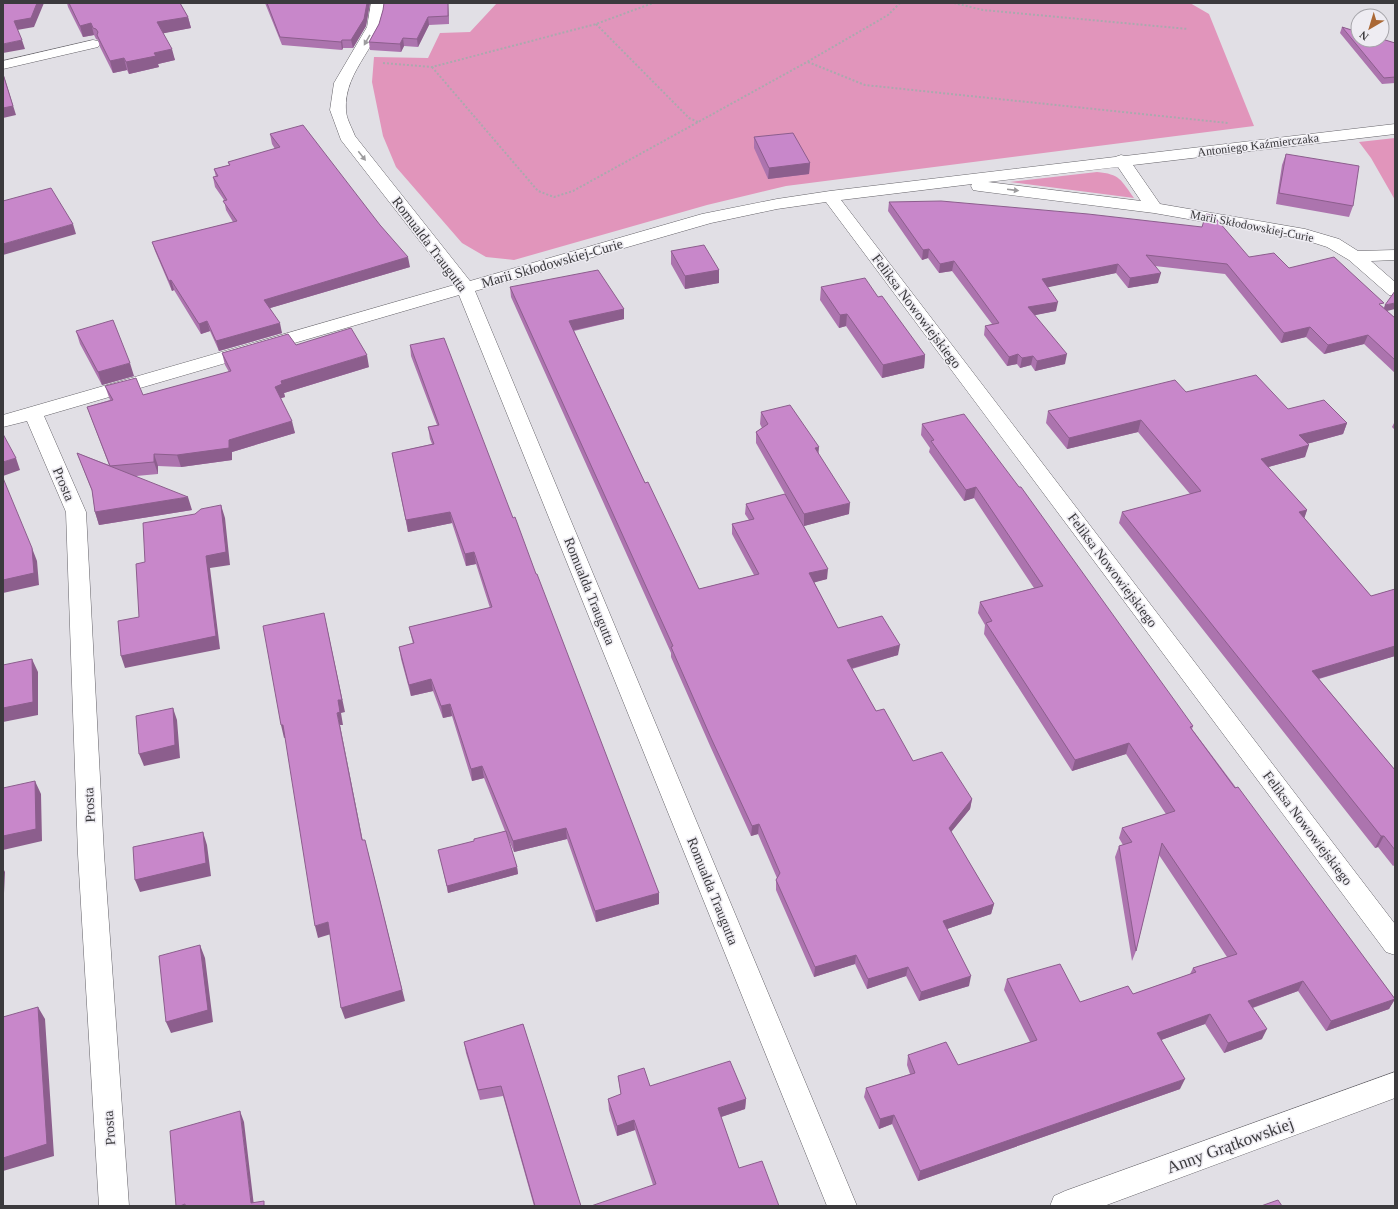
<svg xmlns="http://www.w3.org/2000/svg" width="1398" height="1209" viewBox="0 0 1398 1209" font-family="'Times New Roman',serif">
<rect width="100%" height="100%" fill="#e1dfe5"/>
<path fill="#e195bb" d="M497,3H1190L1209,14L1254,126L786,186L707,205L514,260L486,257L462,243L396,167L383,136L372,82L374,57L428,58L440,33L470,32Z
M1395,138V200L1371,158L1359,142Z
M1097,172C1120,174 1121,180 1134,198L1010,182Z"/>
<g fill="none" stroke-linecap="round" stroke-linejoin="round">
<g stroke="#656369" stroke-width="1">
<path id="street" d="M371,3H385C385,43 343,69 346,110C346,118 352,128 355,136L470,281L702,214L777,199L830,191L1115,157L1121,155L1125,156L1395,124V134L1133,165L1160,204L1305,229L1339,239L1358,251L1395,250V260L1371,261L1395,282V296L1389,295L1349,260L1327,247L1302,239L1154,213L979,191L973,190L971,186L972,184L841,200L1395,924V955L1386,952L826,202L777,209L711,223L475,291L857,1206H827L459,295L44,416L86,512L104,854L129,1206H99L78,854L66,512L27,421L3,427V415L454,285L341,140L330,110L334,83L367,27ZM1118,167L1141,201L988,182Z
M93,40L98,41L100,44L98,47L3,69V61Z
M1395,1072V1098L1104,1206H1050L1054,1196L1065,1191Z"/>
</g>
<path stroke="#aba9ae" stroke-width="2" stroke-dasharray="2 2" stroke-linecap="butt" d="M954,3L983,10L1188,29
M596,24L689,118L698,122
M808,62L865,85L1228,123
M383,63L432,67L596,24L653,3
M432,67L538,191L554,197L573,191L807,62L888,15L900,3"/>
<use href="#street" fill="#fff" fill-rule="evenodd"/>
</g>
<path fill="#ac74ae" d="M67,3H180L188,17L191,28L163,33L175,60L158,64L159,67L129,74L127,70L113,73L100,47L98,40L96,39L94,35L83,37L68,7Z
M265,3H370L366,26L353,48H343L342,50L282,45Z
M384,3H448L449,24L429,25L418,47L404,46L401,52L370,50L369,42L379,24L383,10Z
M1342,27L1395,43V83L1382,84L1340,33Z
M270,134L410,267L270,308L282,333L219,351L210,331L201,334L174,290L172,291L155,251L152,242L233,222L226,210L224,200L215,187L213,177H216L214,169L229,165L228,162L275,149L272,144Z
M754,137L810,163L809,174L768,179L754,148Z
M1286,154L1353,206L1349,217L1276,204L1282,165Z
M889,202L1249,257L1289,268L1382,306L1384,308L1385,305L1387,311L1395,318V373L1364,344L1324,354L1306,337L1281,343L1225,274L1155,266L1158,283L1128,288L1116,273L1047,287L1056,311L1034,315L1065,364L1035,371L1031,365L1020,368L1017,364L1007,366L984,335L985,326L992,324L952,271L939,273L928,258L922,260L888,211Z
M671,251L719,270V283L685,289L671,264Z
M510,287L624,309V319L574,331L645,483L699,589L754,575L732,534V524L749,520L745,514L746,504L785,494L756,443V432L762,428L760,424L761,412L818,454L849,514L804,526L827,579L814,582L838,628L898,655L852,669L876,711L913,761L972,799L970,809L951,832L994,904L991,914L947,929L969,986L919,1001L906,976L867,989L855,964L814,977L776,890V880L777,878L758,834L751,836L711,748L671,657V653L511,297Z
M821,287L878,297L925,355L924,368L882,378L846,326L839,328L820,300Z
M76,331L134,376L102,385L80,344Z
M296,345L369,367L284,393L285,397L281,398L295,433L232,452V460L181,467L158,466V474L136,476L192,510L99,525L95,512L92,491L77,453L109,465L87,407L110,400L105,386L143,395L229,372L225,365L222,353Z
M410,345L659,904L596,922L567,839L514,852L506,833L517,867L518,874L448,893L440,856L474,841L505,831L484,778L472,781L452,716L443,718L433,691L411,696L401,659L399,647L413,644L409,627L490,608L476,564L466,566L452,523L408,532L392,453L432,444L430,439L428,427L437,425L411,356Z
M1186,392L1288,409L1347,423L1343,434L1307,444L1305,457L1268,467L1307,510L1304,518L1371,596L1395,589V656L1319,679L1395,770V865L1393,866L1378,847L1375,848L1119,523L1122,512L1190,494L1138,432L1067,449L1046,423L1048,411Z
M1395,421V430L1392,427Z
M922,424L1193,726L1192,729L1395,999L1389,1009L1326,1031L1298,991L1253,1008L1262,1039L1224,1053L1205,1024L1161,1040L1180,1089L918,1181L892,1124L879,1129L864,1097L866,1088L910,1074L907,1065L908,1055L958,1065L1030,1042L1004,990L1007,979L1080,1002L1133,994L1190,974L1193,968L1227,957L1159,855L1136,951L1132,961L1115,857L1119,846L1123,845L1119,838L1122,828L1166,814L1126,754L1072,771L984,634L985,625L978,613L980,602L1034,588L974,498L964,501L929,452L930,448L921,435Z
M523,1024L581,1206H534L503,1096L480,1100L466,1053L464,1042Z
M618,1076L650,1086L746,1099L745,1109L721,1117L739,1168L653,1185L635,1130L617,1136L609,1110L608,1099L621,1095Z"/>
<path fill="#8c5e8d" d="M37,3H44L34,27L17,30L14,21Z
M367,3H370L366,26L353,48L351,40Z
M448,3L449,24L448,16Z
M188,17L191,28L160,34L157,22Z
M428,17L429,25L418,47L417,39Z
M91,23L94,35L83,37L80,26Z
M403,38L404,46L401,52L400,44Z
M22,40L25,49L3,53V44Z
M342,40L343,48L342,50L341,42Z
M172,49L175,60L158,64L159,67L129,74L126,62L154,53Z
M124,58L127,70L113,73L110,61Z
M3,73L16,115L3,118Z
M810,163L809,174L768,179L769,168Z
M73,224L76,234L3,255V244Z
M929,249L928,258L922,260L923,250Z
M408,257L410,267L267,309L264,300Z
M954,261L952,271L939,273L940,264Z
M1118,264L1116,273L1040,289L1042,279Z
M719,270V283L685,289V276Z
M1161,273L1158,283L1128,288L1130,278Z
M171,280L174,290L172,291L169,281Z
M1058,302L1056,311L1026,317L1028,307Z
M1395,303V309L1383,312L1385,305Z
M624,309V319L570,331L569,321Z
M847,314L846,326L839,328L840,315Z
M207,321L210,331L201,334L199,324Z
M280,323L282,333L219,351L216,341Z
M1310,327L1306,337L1281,343L1284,333Z
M1368,335L1364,344L1324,354L1328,345Z
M1018,354L1017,364L1007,366L1009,357Z
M1067,354L1065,364L1035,371L1037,361Z
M367,355L369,367L284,393L285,397L278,399L275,387L281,381Z
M925,355L924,368L882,378L883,365Z
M1033,356L1031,365L1020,368L1022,358Z
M130,363L134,376L102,385L98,372Z
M1141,420L1138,432L1067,449L1069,438Z
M292,421L295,433L232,452V460L181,467L177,455Z
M1347,423L1343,434L1295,447L1299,435Z
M1309,445L1305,457L1257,470L1261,459Z
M819,447L818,459L815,448Z
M154,454L158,466V474L154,462Z
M16,458L20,470L3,476V462Z
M976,487L974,498L964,501L966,490Z
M188,497L192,510L99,525L95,512Z
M850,503L849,514L804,526V514Z
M221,505L225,518L230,565L210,568L220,649L125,668L121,656Z
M1307,510L1303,522L1299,512Z
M450,512L452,523L408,532L406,520Z
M32,548L37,561L39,585L3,593V580Z
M474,552L476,564L466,566L465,554Z
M828,569L827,579L809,584V573Z
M324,613L345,712L341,713L343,725H340L365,852L362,840L337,713L338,700Z
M900,645L898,655L846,670L847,660Z
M1395,646V656L1307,682L1312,671Z
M32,659L38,672V715L3,722V708Z
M431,679L433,691L411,696L409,685Z
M450,704L452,716L443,718L441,706Z
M173,708L177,720L180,758L144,766L139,754Z
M281,725H283L287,737L284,738Z
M1129,743L1126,754L1072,771L1075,760Z
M482,766L484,778L472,781L471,769Z
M35,781L41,794L42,841L3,850V836Z
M972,799L970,809L947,837L949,828Z
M759,824L758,834L751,836L752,826Z
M566,828L567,839L514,852L513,841Z
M203,832L207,845L211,876L140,892L135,880Z
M1381,836H1384L1378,847L1375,848Z
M368,852L405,1001L345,1019L341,1008Z
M517,867L518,874L448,893L447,886Z
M3,868L5,872L3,914Z
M659,893V904L596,922L595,911Z
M994,904L991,914L941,931L943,921Z
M328,922L331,934L318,938L315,926Z
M200,945L205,958L213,1022L171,1033L166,1022Z
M856,955L855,964L814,977L815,967Z
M908,967L906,976L867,989L868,979Z
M971,976L969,986L919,1001L921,992Z
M1303,981L1298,991L1243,1011L1248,1001Z
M1395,999L1389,1009L1326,1031L1331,1021Z
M38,1007L45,1019L54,1156L3,1171V1158Z
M1210,1014L1205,1024L1153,1043L1157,1033Z
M1267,1029L1262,1039L1224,1053L1228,1043Z
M1185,1079L1180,1089L918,1181L920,1171Z
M746,1099L745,1109L718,1118V1108Z
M240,1111L244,1122L254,1206L251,1203Z
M894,1115L892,1124L879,1129L880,1119Z
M634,1120L635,1130L617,1136V1126Z"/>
<path fill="#c887ca" stroke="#8c5e8d" d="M3,3H37L31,18L14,21L22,40L3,44Z
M69,3H180L188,17L157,22L172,49L154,53L156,56L126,62L124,58L110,61L97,35L98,32L96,29L93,28L91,23L80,26Z
M267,3H367L364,19L351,40H342L341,42L280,37Z
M384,3H448V16L428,17L417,39L403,38L400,44L369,42L379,24L383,10Z
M1342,27L1358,32V40H1382V39L1395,43V77L1384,78Z
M3,74L13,106L3,108Z
M303,125L380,225L408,257L264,300L280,323L216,341L207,321L199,324L171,280L169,281L152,242L237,221L223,201L227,200L213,177L218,176L214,169L230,165L228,162L280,147L270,134Z
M793,133L810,163L769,168L754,137Z
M1286,154L1359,166L1353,206L1279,193Z
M51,188L73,224L3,244V201Z
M941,201L1088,214L1202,227L1206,214L1213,215L1249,257L1274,253L1289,268L1334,257L1384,303L1379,304L1395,318V360L1368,335L1328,345L1310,327L1284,333L1227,264L1146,255L1161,273L1130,278L1118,264L1042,279L1058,302L1028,307L1067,354L1037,361L1033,356L1022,358L1018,354L1009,357L985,326L999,323L954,261L940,264L929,249L923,250L889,202Z
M704,245L719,270L685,276L671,251Z
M598,270L624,309L569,321L645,483L648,482L699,589L759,574L732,524L754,519L746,504L785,494L828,569L809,573L838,628L882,616L900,645L847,660L876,711L884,709L913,761L942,752L972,799L949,828L994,904L943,921L971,976L921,992L908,967L868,979L856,955L815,967L776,880L780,873L759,824L752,826L711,738L671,647L673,646L510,287Z
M865,278L878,297L882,296L925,355L883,365L847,314L840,315L821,287Z
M1395,291V303L1385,305Z
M113,320L130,363L98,372L76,331Z
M351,328L367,355L281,381L282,384L275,387L292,421L229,440V448L177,455L154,454V462L110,466L87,407L113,400L105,386L136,378L143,395L231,371L222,353L288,334L296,345Z
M444,338L513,518L515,517L536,574H537L659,893L595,911L566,828L513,841L482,766L471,769L450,704L441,706L431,679L409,685L399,647L414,643L409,627L492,607L474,552L465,554L450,512L406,520L392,453L434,444L428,427L439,425L410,345Z
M1256,375L1288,409L1324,400L1347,423L1299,435L1309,445L1261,459L1307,510L1299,512L1371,596L1395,589V646L1312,671L1395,770V850L1384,836H1381L1122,512L1201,491L1141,420L1069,438L1048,411L1175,380L1186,392Z
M790,405L819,447L815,448L850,503L804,514L756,432L768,424L761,412Z
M964,414L1019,487H1021L1193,726L1190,727L1235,788L1238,787L1395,999L1331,1021L1303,981L1248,1001L1267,1029L1228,1043L1210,1014L1157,1033L1185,1079L920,1171L894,1115L880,1119L866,1088L915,1073L908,1055L946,1042L958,1065L1037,1040L1007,979L1060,964L1080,1002L1128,986L1133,994L1196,972L1193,968L1237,954L1162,843L1136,951L1119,846L1132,842L1122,828L1175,811L1129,743L1075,760L986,623L992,621L980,602L1043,586L976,487L966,490L931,441L934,440L922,424Z
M3,434L16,458L3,462Z
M77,453L188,497L95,512L92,490Z
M3,478L32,548L34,573L3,580Z
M221,505L226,552L206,556L216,636L121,656L118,621L139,617L136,564L145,562L143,523L195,514L201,509Z
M324,613L342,700H338L340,712L337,713L362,840H365L402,990L341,1008L328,922L315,926L283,725H281L263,626Z
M32,659L33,702L3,708V665Z
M173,708L175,745L139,754L136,716Z
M35,781L36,829L3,836V788Z
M506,831L517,867L447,886L438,850L474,841V839Z
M203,832L206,863L135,880L133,847Z
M200,945L208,1010L166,1022L159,956Z
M38,1007L47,1144L3,1158V1017Z
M523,1024L581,1206H535L501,1086L478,1090L464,1042Z
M730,1061L746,1099L718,1108L739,1168L762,1161L779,1206H591L656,1184L634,1120L617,1126L608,1099L621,1094L618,1076L644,1068L650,1086Z
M240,1111L251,1203L264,1201V1206H185V1204L180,1206H176L170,1131Z
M1278,1200L1282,1206H1261Z"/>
<defs><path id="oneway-solid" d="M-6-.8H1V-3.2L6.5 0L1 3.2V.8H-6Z"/></defs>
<g fill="#9d9c9e">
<use href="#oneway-solid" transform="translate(367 40) rotate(120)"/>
<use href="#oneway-solid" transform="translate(362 156) rotate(52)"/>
<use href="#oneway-solid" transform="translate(1013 190) rotate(7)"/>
</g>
<g text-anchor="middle" stroke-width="3" stroke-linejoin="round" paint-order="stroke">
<g font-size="12" fill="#3b3a3d" stroke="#eeecf2">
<text transform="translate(1258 145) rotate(-7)" y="4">Antoniego Kaźmierczaka</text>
<text transform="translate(1252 226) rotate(11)" y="4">Marii Skłodowskiej-Curie</text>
</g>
<g font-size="14" fill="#3b3a3d" stroke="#eeecf2">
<text transform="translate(430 244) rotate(53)" y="5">Romualda Traugutta</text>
<text transform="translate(552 263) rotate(-16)" y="5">Marii Skłodowskiej-Curie</text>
<text transform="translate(917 311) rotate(53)" y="5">Feliksa Nowowiejskiego</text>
<text transform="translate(64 484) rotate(67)" y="5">Prosta</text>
<text transform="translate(1113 570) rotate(53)" y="5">Feliksa Nowowiejskiego</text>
<text transform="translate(590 591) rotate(68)" y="5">Romualda Traugutta</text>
<text transform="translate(89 805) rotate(-93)" y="5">Prosta</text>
<text transform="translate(1308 828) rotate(53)" y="5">Feliksa Nowowiejskiego</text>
<text transform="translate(713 891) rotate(68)" y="5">Romualda Traugutta</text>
<text transform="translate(109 1128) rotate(-94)" y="5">Prosta</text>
</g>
<g font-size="17" fill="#3b3a3d" stroke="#eeecf2">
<text transform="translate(1230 1145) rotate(-20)" y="6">Anny Grątkowskiej</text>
</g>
</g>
<rect width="1398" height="1209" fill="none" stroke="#3b3a3d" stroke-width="8"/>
<g transform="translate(1370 28) rotate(218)"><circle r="19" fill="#eeecf2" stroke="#a6a5aa"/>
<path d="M0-3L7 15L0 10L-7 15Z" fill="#aa6835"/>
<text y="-6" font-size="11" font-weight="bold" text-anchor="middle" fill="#3b3a3d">N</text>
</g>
</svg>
